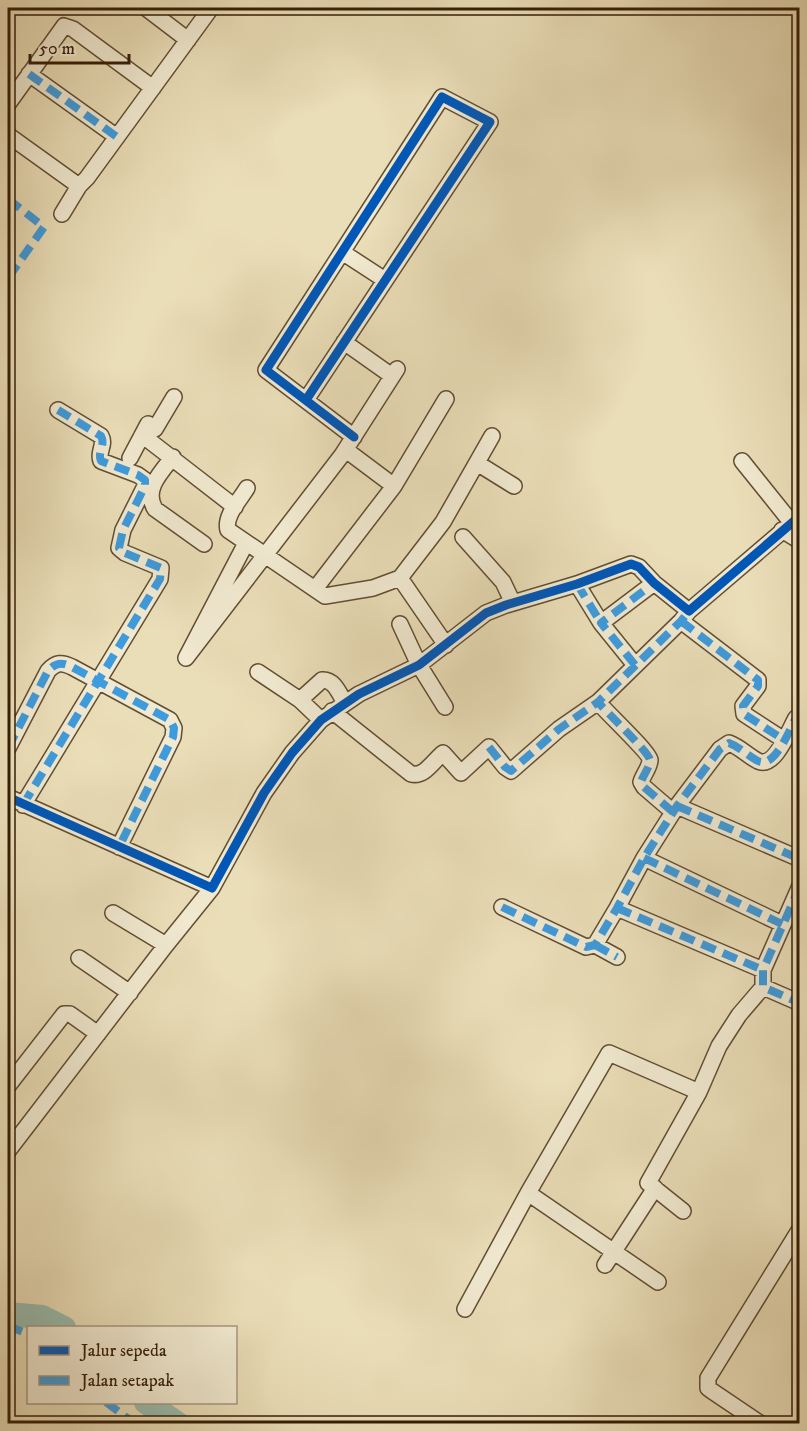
<svg xmlns="http://www.w3.org/2000/svg" width="807" height="1431" viewBox="0 0 807 1431" font-family="'IM FELL DW Pica',serif">
<rect width="100%" height="100%" fill="#eadeb8"/>
<filter id="stains"><feTurbulence type="fractalNoise" baseFrequency=".00333" numOctaves="4"/><feColorMatrix values="0 0 0 0 .2 0 0 0 0 .09 0 0 0 0 .02 0 0 0 .5 -.17"/></filter>
<radialGradient id="worn" r=".72"><stop offset=".6" stop-color="#630" stop-opacity="0"/><stop offset="1" stop-color="#630" stop-opacity=".3"/></radialGradient>
<g fill="none" stroke-linecap="round" stroke-linejoin="round">
<path stroke="#98bcae" stroke-width="24" d="M8,1314L42,1317L64,1328
M146,1402L178,1424"/>
<g stroke="#624e33" stroke-width="18">
<path id="minor" d="M146,8L188,40
M29,74L117,137
M8,104L64,26L73,29L153,88
M8,135L79,186L87,178L211,8
M62,214L79,186
M342,252L385,280
M344,342L392,376
M306,400L490,122L442,97L266,370L354,437
M142,435L235,507
M346,450L394,486
M173,457C161,472 143,490 155,509L204,544
M130,458L148,424L155,429L174,397
M742,461L791,522
M477,463L514,486
M247,488C240,500 224,516 228,530L325,596L373,588L400,578L446,645
M782,530L800,541
M463,537L503,582L513,603
M246,543L186,658L342,455L397,369
M400,578L443,522L492,436
M577,584L601,623
M315,589L394,486L446,399
M681,621L758,680V686L743,706L744,714L784,740
M400,624L419,665L445,707
M635,665L601,623L654,583
M258,672L300,700L321,720
M300,700L322,680C334,679 339,693 345,703
M332,711L411,774C425,777 433,761 443,753L461,773L489,747L505,767L511,771L559,729L598,702
M8,748L48,671C56,662 62,662 72,667L170,720L174,728L173,737L119,847
M8,797L212,888L264,793L292,753L321,720L359,694L419,665L486,613L506,605L577,584L631,564L639,567L654,583L689,611L800,516
M23,805L160,579L161,568L125,553L119,548L123,530L145,486V480L138,475L101,461C97,452 106,445 101,436L58,410
M677,806L800,859
M673,812L644,787L641,782C643,775 650,767 650,760C649,752 606,712 598,702L681,621L689,611
M644,858L782,924
M502,907L586,947L595,945L617,908L644,858L677,806L720,749L729,743C740,747 748,756 758,761C775,769 789,730 796,718L800,716
M617,908L763,970
M113,913L166,945
M595,945L617,957
M79,958L130,993
M763,987L800,1003
M8,1086L64,1014H70L98,1034
M8,1151L166,945L212,888
M528,1193L658,1282
M683,1211L648,1183L699,1092L719,1046L739,1015L763,987V970L800,886
M605,1265L655,1188
M465,1309L528,1193L609,1053L699,1092
M761,1424L712,1391L708,1388V1378L800,1229"/>
</g>
<use href="#minor" stroke="#f1ead1" stroke-width="15"/>
<path stroke="#3e9bdd" stroke-width="8" stroke-dasharray="15 8" stroke-linecap="butt" d="M29,74L117,137
M8,199L44,227L8,278
M577,584L601,623
M681,621L758,680V686L743,706L744,714L784,740
M635,665L601,623L654,583
M489,747L505,767L511,771L559,729L598,702
M8,748L48,671C56,662 62,662 72,667L170,720L174,728L173,737L119,847
M23,805L160,579L161,568L125,553L119,548L123,530L145,486V480L138,475L101,461C97,452 106,445 101,436L58,410
M677,806L800,859
M673,812L644,787L641,782C643,775 650,767 650,760C649,752 606,712 598,702L681,621L689,611
M644,858L782,924
M800,886L763,970V987L800,1003
M502,907L586,947L595,945L617,908L644,858L677,806L720,749L729,743C740,747 748,756 758,761C775,769 789,730 796,718L800,716
M617,908L763,970
M595,945L617,957
M8,1326L28,1334
M106,1402L135,1424"/>
<g stroke="#f1ead1" stroke-width="13">
<path id="cycleway" d="M306,400L490,122L442,97L266,370L354,437
M8,797L212,888L264,793L292,753L321,720L359,694L419,665L486,613L506,605L577,584L631,564L639,567L654,583L689,611L800,516"/>
</g>
<use href="#cycleway" stroke="#0057b8" stroke-width="9"/>
</g>
<rect width="807" height="1431" fill="none" stroke="#eadeb8" stroke-width="30"/>
<rect x="9" y="9" width="789" height="1413" fill="none" stroke="#341e07" stroke-width="3"/>
<rect x="15" y="15" width="777" height="1401" fill="none" stroke="#341e07" stroke-width="1.5"/>
<rect x="27" y="1326" width="210" height="78" fill="#f1ead1" stroke="#a59880" stroke-width="1.5"/>
<rect x="39" y="1346" width="30" height="9" fill="#0057b8" stroke="#a59880" stroke-width="1.5"/>
<text x="81" y="1356" font-size="18" fill="#341e07">Jalur sepeda</text>
<rect x="39" y="1376" width="30" height="9" fill="#3e9bdd" stroke="#a59880" stroke-width="1.5"/>
<text x="81" y="1386" font-size="18" fill="#341e07">Jalan setapak</text>
<path d="M30 54v9h99v-9" fill="none" stroke="#341e07" stroke-width="3"/>
<text x="39" y="54" font-size="18" fill="#341e07" stroke="#f1ead1" stroke-width="4.5" paint-order="stroke">50 m</text>
<rect width="100%" height="100%" filter="url(#stains)"/>
<rect width="100%" height="100%" fill="url(#worn)"/>
</svg>
